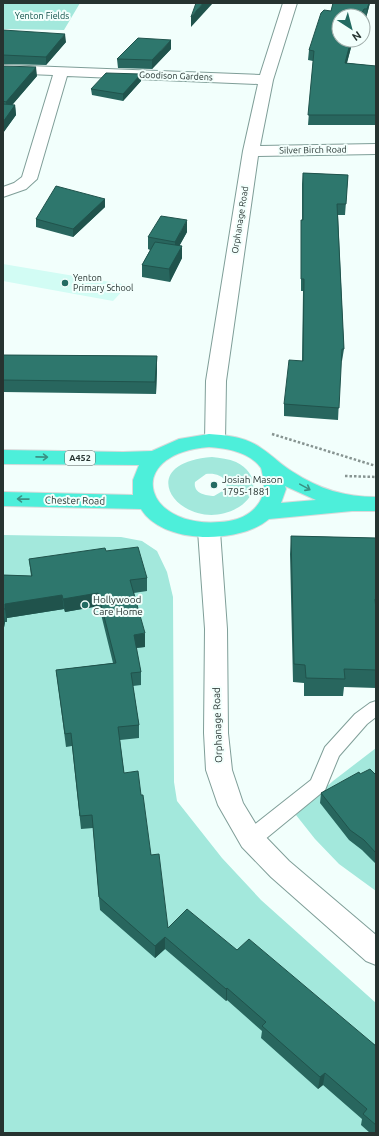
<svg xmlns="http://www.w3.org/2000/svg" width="379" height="1136" viewBox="0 0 379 1136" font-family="Ubuntu,sans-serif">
<rect width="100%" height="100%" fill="#f2fffc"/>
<path fill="#d2fcf4" d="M3,264L128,285L113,301L3,281Z"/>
<path fill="#a3e8dc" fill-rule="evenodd" d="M3,3H80L64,30L3,29Z
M212,457C220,458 229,459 236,462C258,473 259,494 239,507C186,539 125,464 212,457ZM206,474C214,473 222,475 227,482L226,489L214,496C205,496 193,493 195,482Z
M3,535L121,537L142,541L157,551L167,572L173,597L174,782L177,801L222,858L261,900L376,1003V1133H3Z
M376,748V891L339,864L315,839L296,815L333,781Z"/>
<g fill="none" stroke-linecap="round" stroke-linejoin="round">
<g stroke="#7f9e98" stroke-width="2">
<path id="lane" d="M376,701V717L367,724L339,756L325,790L258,845L251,847L244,845L241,839L244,833L311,780L325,747L355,714L370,703Z"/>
</g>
<g stroke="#7f9e98" stroke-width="2">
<path id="street" d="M283,3H297L273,80L260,146L376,144V154L258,156L226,381L225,441L222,446L215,447L208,446L205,441L206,381L243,151L258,84L67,76L37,179L26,189L3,197V187L14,183L22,177L53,75L3,73V65L260,75Z
M209,524L217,526L220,531L227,629L228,733L232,770L243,803L260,831L289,861L376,935V965L366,961L271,877L242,847L218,805L206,770L204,733L205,629L198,531L201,526Z"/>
</g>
<g stroke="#d8dada" stroke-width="2">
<path id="highway" d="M209,434C227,435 246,437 261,448C272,455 281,465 293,472C319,489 345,497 376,497V511H352L269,519C240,544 163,545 141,509L3,506V492L133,495V480L139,465L3,464V450L123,452L152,451L179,439ZM209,447C226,448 250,452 261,468C262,471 263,476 263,480C268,501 250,518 229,521C144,534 120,454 209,447ZM285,486L316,500L281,503L286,489Z"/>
</g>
<path stroke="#879491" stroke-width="2.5" stroke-dasharray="2.5 2" stroke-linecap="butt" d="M272,434L376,466
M345,476L376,477"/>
<use href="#lane" fill="#fff" fill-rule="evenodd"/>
<use href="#street" fill="#fff" fill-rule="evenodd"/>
<use href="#highway" fill="#4defda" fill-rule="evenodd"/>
</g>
<path fill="#28665e" d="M333,3H370L366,18H363V16H339V40H353L347,63L376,66V125H308L313,61L308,60L309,50L331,11Z
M3,30L66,42L46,65L3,64Z
M171,49L152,69L118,68L117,59Z
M3,66L37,76L12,105H15L16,115L3,133Z
M141,74V81L123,101L92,95L91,89Z
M303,173L348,175L345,215H338L344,349L342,361H341L338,420L284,416V404L302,361L303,291H301V220H302V184Z
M105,199V207L73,237L36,227V219Z
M187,232L179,246L182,258L170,282L142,277V265L150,250L148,249V237Z
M3,355L157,356V369L156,394L3,392Z
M291,536L376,538V688L344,687L343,696H304V683L293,682L290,554Z
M106,551L147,578V591L134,593L145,647L136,648L141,672V685L133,686L139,725V738L120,740L124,773L151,855L168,928L237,950L376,1046V1133H370L361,1125L362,1119L323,1085L318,1089L261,1038L262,1031L227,1000L226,1001L165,949L155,958L100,910L93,828L81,829L72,746L66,747L56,670L113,663L99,606L65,612L64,609L7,618V622H5L3,633V575L31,576L29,559Z
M360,774L376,775V864L362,850L349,840L320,803L321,793Z"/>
<path fill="#20534c" d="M203,3H213L191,27V17Z
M369,3H370L366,18L367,9Z
M65,34L66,42L46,65V57Z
M171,40V49L152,69V60Z
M351,40H353L344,73L345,63Z
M36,67L37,76L7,111L6,102Z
M141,74V81L123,101V94Z
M15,105L16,115L3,133V122Z
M105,199V207L73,237V229Z
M187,220V232L175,254V242Z
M182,246V258L170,282L169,269Z
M157,356V369L156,394L155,382Z
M98,593L99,606L65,612L63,599Z
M62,595L64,609L7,618V622L5,609V604Z
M3,610L5,622L3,633Z
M145,633V647L134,648V635Z
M165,937V949L155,958V946Z
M227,988V1000L226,1001V989Z
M325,1073L323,1085L318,1089L320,1077Z"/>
<path fill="#2e776d" stroke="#20534c" d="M196,3H203L191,17Z
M333,3H369L367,9H364L362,13H359L358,16H339V40H351L345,63L376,66V115H308L314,51L309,50L321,13L324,10L331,11Z
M3,30L65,34L46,57L3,55Z
M138,38L171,40L152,60L117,59Z
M3,66L36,67L6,102L3,101Z
M106,73L141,74L123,94L91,89Z
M3,104L15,105L3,122Z
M303,173L348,175L346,204H337L344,349H342L339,408L284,404L289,360L303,361L304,279H301V220H303Z
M56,186L105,199L73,229L36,219Z
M161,216L187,220L175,242L148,237Z
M155,242L182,246L169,269L142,265Z
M3,355L157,356L155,382L3,380Z
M291,536L376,538V599H375L376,610V670L344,669L345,679L306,678L305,665L294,664Z
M138,547L147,578L130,580L145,633L134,635L141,672L131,673L139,725L118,727L124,773L138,771L141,795H143L151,855L159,854L168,928L187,909L237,950L249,939L376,1046V1125L363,1114L367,1109L325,1073L320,1077L262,1026L266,1022L227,988L226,989L165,937L155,946L99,897L92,815L80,816L71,733L65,734L56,670L116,663L98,593L63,599L62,595L5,604V609H3V575L32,576L29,559L105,548L106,551Z
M370,769L376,775V853L364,840L350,830L321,793L359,772L360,774Z"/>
<defs><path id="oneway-shaft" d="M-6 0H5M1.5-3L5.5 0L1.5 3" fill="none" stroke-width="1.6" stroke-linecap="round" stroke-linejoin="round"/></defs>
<g stroke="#3a9185">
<use href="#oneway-shaft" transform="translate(42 457) rotate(1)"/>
<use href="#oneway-shaft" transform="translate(305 487) rotate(29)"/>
<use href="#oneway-shaft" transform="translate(23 499) rotate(-179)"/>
</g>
<g fill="#236b62" stroke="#f2fffc" stroke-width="1.5">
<circle cx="65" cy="283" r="4"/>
<circle cx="214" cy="485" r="4"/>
<circle cx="85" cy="605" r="4"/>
</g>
<g text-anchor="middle" stroke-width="4" stroke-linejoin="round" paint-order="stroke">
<g font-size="9" fill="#0d4d46" stroke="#f2fffc">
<text x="42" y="19">Yenton Fields</text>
</g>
<g font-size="9" fill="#263330" stroke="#f2fffc">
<text transform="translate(176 76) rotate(2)" y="3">Goodison Gardens</text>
<text transform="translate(313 150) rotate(-1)" y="3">Silver Birch Road</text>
<text transform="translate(240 220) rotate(-81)" y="3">Orphanage Road</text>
</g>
<g font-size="9" fill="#263330" stroke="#f2fffc" text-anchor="start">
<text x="73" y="281">Yenton<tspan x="73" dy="10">Primary School</tspan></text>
</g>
<rect fill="#f2fffc" stroke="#63706d" stroke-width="1" x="65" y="451" width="30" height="14" rx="3"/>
<g font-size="9" font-weight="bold" fill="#263330">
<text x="80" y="461">A452</text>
</g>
<g font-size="10" fill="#263330" stroke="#f2fffc" text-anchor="start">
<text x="222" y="483">Josiah Mason<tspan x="222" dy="12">1795-1881</tspan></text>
<text x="93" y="603">Hollywood<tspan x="93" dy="12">Care Home</tspan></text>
</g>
<g font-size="10" fill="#263330" stroke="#f2fffc">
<text transform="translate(75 500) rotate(1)" y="4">Chester Road</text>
<text transform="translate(217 725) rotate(-92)" y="4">Orphanage Road</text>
</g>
</g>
<rect width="379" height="1136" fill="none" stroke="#263330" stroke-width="8"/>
<g transform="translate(351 28) rotate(144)"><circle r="19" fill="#f2fffc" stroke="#a0adaa"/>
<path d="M0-3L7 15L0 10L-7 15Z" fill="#236b62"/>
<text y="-6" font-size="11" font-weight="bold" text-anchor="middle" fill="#263330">N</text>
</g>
</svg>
